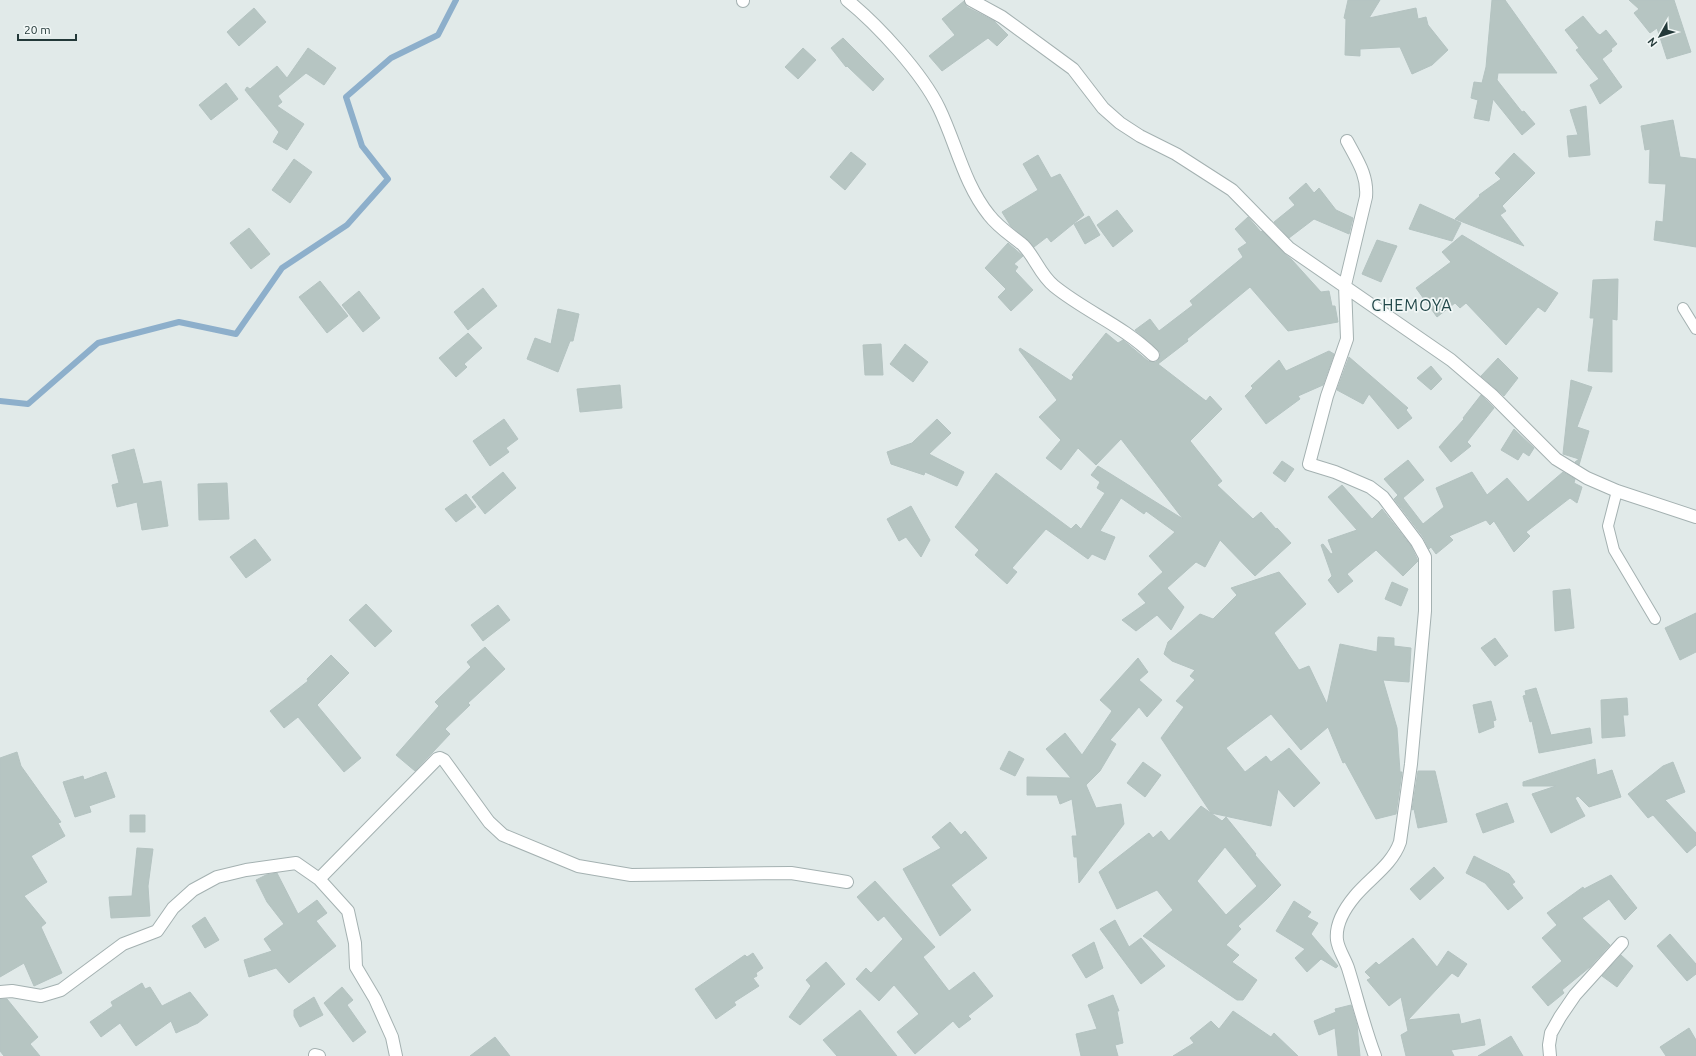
<svg xmlns="http://www.w3.org/2000/svg" width="1696" height="1056" viewBox="0 0 1696 1056" font-family="Ubuntu,sans-serif">
<rect width="100%" height="100%" fill="#e1eae9"/>
<g fill="none" stroke-linecap="round" stroke-linejoin="round">
<path stroke="#8dafcb" stroke-width="6" d="M0,401L28,404L98,343L179,322L236,334L282,268L347,225L388,179L362,146L346,97L391,58L438,35L456,0"/>
</g>
<path fill="#b6c5c2" stroke="#b4c3c1" fill-rule="evenodd" d="M1348,0H1380L1369,18L1416,8L1418,19L1426,17L1428,25L1448,50L1432,65L1412,74L1400,47L1360,49V56L1345,55L1346,19L1344,18Z
M1492,0H1505L1557,73H1498L1497,80L1522,112L1524,111L1535,124L1522,135L1493,99L1489,121L1474,118L1478,100L1471,98L1474,82L1482,83L1486,67Z
M1629,0H1674L1691,52L1667,59L1657,28L1650,33L1634,13L1639,9Z
M964,1L967,7L994,21L1008,35L997,46L988,38L942,71L929,56L955,35L942,19Z
M254,8L266,22L239,46L227,32Z
M1583,16L1597,33L1600,35L1606,30L1617,44L1611,49L1612,51L1602,59L1622,87L1600,104L1590,85L1599,79L1576,50L1579,48L1565,30Z
M843,38L884,79L873,91L847,66L846,67L831,48Z
M308,48L336,68L324,85L306,73L278,96L282,102L277,106L304,124L287,150L273,142L279,132L245,90L247,87L250,89L277,66L287,78Z
M803,48L816,60L798,79L785,67Z
M226,83L238,99L211,120L199,105Z
M1586,106L1590,155L1569,157L1567,136L1578,135L1570,110Z
M1673,120L1680,157L1696,159V247L1654,240L1656,221L1663,222L1666,184L1649,183L1650,149L1645,150L1641,126Z
M851,152L866,164L845,190L830,177Z
M1514,153L1535,173L1502,206L1506,211L1500,215L1524,246L1455,219L1480,196L1479,195L1501,179L1495,173Z
M1038,155L1051,178L1060,174L1084,215L1051,242L1047,237L1034,247L1010,225L1002,212L1038,190L1023,164Z
M294,159L312,172L290,203L272,190Z
M1306,183L1314,193L1319,188L1336,210L1353,218L1349,234L1314,219L1289,238L1274,222L1295,205L1289,198Z
M1420,204L1461,223L1452,241L1409,229Z
M1117,210L1133,231L1113,247L1097,225Z
M1089,216L1100,235L1085,244L1074,224Z
M1248,217L1261,232L1262,231L1284,253L1292,260L1321,292L1329,291L1332,306H1335L1338,322L1288,331L1250,287L1187,339L1188,341L1158,364L1206,401L1210,396L1222,409L1190,441L1222,481L1217,485L1253,519L1261,512L1276,529L1277,528L1291,543L1255,576L1220,540L1205,567L1196,562L1167,588L1184,607L1171,630L1157,615L1136,631L1122,620L1146,603L1138,594L1163,572L1149,556L1175,532L1146,511L1144,514L1121,498L1100,531L1115,537L1105,560L1092,554L1088,559L1046,529L1012,568L1017,572L1007,584L975,555L979,550L955,527L996,473L1071,529L1076,524L1081,529L1105,493L1097,488L1100,482L1091,475L1098,466L1183,519L1121,439L1096,465L1078,448L1061,470L1046,458L1061,440L1039,417L1057,400L1019,350L1020,348L1071,381L1074,377L1072,375L1106,333L1118,343L1123,340L1148,361L1156,362L1160,357V352L1135,330L1150,319L1159,331L1193,305L1190,301L1243,257L1238,249L1247,243L1235,229Z
M249,228L270,254L251,269L230,243Z
M1462,235L1558,293L1545,312L1538,307L1506,345L1466,303L1460,308L1455,303L1437,317L1416,288L1451,262L1442,252Z
M1377,240L1397,246L1381,282L1362,274Z
M1008,243L1023,256L1014,264L1018,267L1015,271L1033,290L1011,311L998,297L1006,289L985,268Z
M1618,279L1617,320L1612,319V372L1588,371L1594,318H1590L1593,280Z
M320,281L348,316L327,333L299,297Z
M483,288L497,306L468,330L454,312Z
M359,291L380,318L363,332L342,305Z
M558,309L579,314L573,341H570L558,372L527,359L535,338L551,344Z
M468,333L482,348L464,364L467,367L456,377L439,358Z
M881,344L883,375H865L863,345Z
M905,344L928,362L913,382L890,364Z
M1329,351L1334,354L1323,385L1298,396L1300,399L1266,424L1245,396L1253,388L1251,386L1279,360L1286,371Z
M1349,357L1408,408L1406,410L1412,418L1398,429L1369,394L1363,404L1337,390Z
M1498,358L1518,378L1504,396L1481,376Z
M1431,366L1442,379L1431,390L1417,378Z
M1571,380L1592,387L1577,427L1589,431L1579,465L1575,462L1579,459L1563,454Z
M620,385L622,408L580,412L577,389Z
M1481,395L1494,408L1467,442L1471,446L1451,462L1439,447L1464,419L1463,418Z
M504,419L518,439L506,448L509,452L490,466L473,441Z
M937,419L951,433L929,454L964,472L957,486L925,472L924,475L891,464L887,452L912,443Z
M1514,429L1534,448L1529,456L1523,452L1518,460L1501,450Z
M134,449L143,484L161,481L168,526L142,530L137,502L117,507L112,485L119,483L112,455Z
M1408,460L1424,480L1403,498L1423,524L1444,507L1436,488L1472,472L1487,495L1507,478L1528,502L1563,472L1575,479L1574,483L1582,487L1577,503L1570,498L1526,532L1530,536L1514,552L1494,521L1490,525L1486,520L1449,536L1453,540L1436,554L1431,547L1429,549L1423,537L1394,499L1398,495L1384,479Z
M1282,461L1294,469L1285,482L1273,473Z
M503,472L516,488L485,514L472,497Z
M227,483L229,519L199,520L198,484Z
M1342,485L1372,519L1382,509L1411,546L1418,561L1403,576L1376,550L1347,574L1353,581L1338,593L1328,580L1332,576L1321,545L1323,544L1331,554L1333,553L1328,540L1357,530L1328,497Z
M466,494L476,507L456,522L445,509Z
M911,506L930,540L921,557L906,537L899,541L887,519Z
M255,539L271,560L246,578L230,557Z
M1279,572L1306,604L1274,633L1299,670L1309,666L1327,704L1340,644L1377,652L1378,637L1394,638V646L1411,648L1409,682L1383,680L1397,728L1400,772H1402L1396,814L1376,819L1345,762L1343,763L1328,727L1301,750L1271,714L1226,748L1245,772L1266,756L1271,762L1289,748L1320,783L1294,807L1278,789L1271,826L1211,813L1161,738L1184,707L1176,701L1195,680L1190,676L1195,670L1172,661L1164,654L1168,642L1200,614L1213,619L1237,595L1231,588Z
M1392,582L1408,589L1401,606L1385,599Z
M1570,589L1574,628L1555,631L1553,591Z
M366,604L392,631L375,647L349,620Z
M498,605L510,620L483,641L471,625Z
M1696,613V652L1680,660L1665,628Z
M1495,638L1508,656L1495,666L1481,648Z
M485,647L505,669L468,703L470,705L445,729L450,734L415,771L396,755L439,706L435,702L471,667L467,662Z
M331,655L349,673L317,705L361,758L344,772L298,717L284,728L270,711L308,681L307,679Z
M1138,658L1148,672L1139,680L1162,700L1147,717L1139,707L1110,740L1116,744L1100,771L1086,785L1096,808L1121,804L1124,824L1079,883L1077,857H1074L1072,836H1077L1072,799L1060,804L1057,795H1027V777L1071,778L1046,749L1065,733L1082,755L1112,711L1100,700Z
M1536,688L1551,735L1590,728L1592,743L1539,753L1532,721L1530,722L1523,696L1526,695L1525,691Z
M1627,698L1628,715H1623L1625,736L1602,738L1601,700Z
M1491,701L1496,720L1493,721L1494,727L1479,733L1473,705Z
M1009,751L1024,759L1015,776L1000,769Z
M17,752L21,766L61,822L58,823L65,836L31,856L47,882L24,896L46,923L41,927L62,973L34,986L24,963L0,977V758Z
M1595,759L1597,775L1612,770L1621,797L1589,807L1578,796L1575,798L1585,816L1551,833L1532,794L1556,786H1523V782Z
M1143,762L1161,775L1145,797L1127,783Z
M1673,762L1685,792L1665,800L1696,833V845L1687,853L1653,815L1648,818L1628,794L1663,766Z
M1418,771H1435L1447,822L1418,828L1414,809L1412,810Z
M106,772L115,797L89,806L91,812L75,817L63,782L83,776L84,780Z
M1507,803L1514,822L1483,833L1476,814Z
M1201,806L1222,821L1226,817L1256,854L1255,855L1281,885L1267,899L1238,926L1241,929L1226,945L1239,955L1232,962L1257,980L1243,1000H1237L1143,936L1173,910L1157,890L1117,909L1099,872L1149,833L1153,838L1161,831L1169,841ZM1225,847L1257,886L1226,915L1197,881Z
M130,815H145V832H130Z
M950,822L961,835L965,831L987,858L951,885L971,910L940,936L903,869L941,848L932,837Z
M137,848L153,849L148,886L150,916L111,918L109,897L132,896Z
M1474,856L1509,874L1515,882L1512,884L1523,898L1508,910L1485,883L1466,873Z
M1434,867L1444,878L1420,900L1410,889Z
M277,873L298,914L317,900L327,913L316,921L336,946L289,983L276,968L249,977L244,960L272,951L264,939L284,924L267,902L256,880L266,875Z
M1611,875L1637,908L1625,920L1609,899L1582,918L1610,945L1590,967L1562,990L1564,993L1548,1006L1532,987L1562,961L1542,938L1557,925L1547,913L1583,887L1584,889Z
M875,881L935,947L923,957L949,991L974,972L993,996L968,1016L971,1019L959,1028L953,1021L915,1054L897,1032L919,1014L894,985L879,1001L856,979L866,968L871,973L903,939L884,916L878,921L857,897Z
M1294,901L1311,912L1307,917L1318,923L1311,934L1338,966L1336,968L1321,959L1307,972L1295,958L1305,949L1276,931Z
M205,917L219,940L205,948L192,926Z
M1115,920L1129,947L1141,938L1165,966L1141,984L1100,929Z
M1670,934L1696,964V974L1687,981L1657,946Z
M1413,938L1437,967L1448,951L1467,964L1458,977L1452,973L1408,1020L1459,1014L1461,1024L1480,1019L1485,1045L1451,1050L1454,1056H1406L1401,1035L1408,1031L1401,997L1389,1006L1367,980L1371,978L1365,972L1376,962L1379,965Z
M1094,942L1103,968L1086,978L1072,955Z
M753,953L763,968L756,973L757,976L753,978L759,986L734,1002L736,1005L716,1019L695,989L745,955L747,957Z
M1621,955L1633,966L1617,987L1602,976Z
M826,962L845,984L800,1025L789,1017L811,986L806,980Z
M142,983L145,989L150,987L162,1006L190,992L208,1015L198,1023L176,1033L171,1021L136,1046L120,1023L101,1037L90,1022L113,1006L111,1002Z
M342,987L353,1000L347,1005L366,1032L353,1042L324,1003Z
M1113,995L1119,1011H1117L1123,1043L1115,1045L1118,1056H1081L1076,1034L1097,1029L1088,1005Z
M314,997L323,1015L300,1027L294,1016V1010Z
M0,999H7L38,1037L30,1044L40,1056H4L0,1051Z
M1351,1005L1357,1025L1360,1056H1338L1335,1028L1319,1035L1314,1021L1336,1012L1335,1009Z
M860,1010L897,1056H837L823,1040Z
M1233,1011L1271,1037L1274,1033L1298,1056H1173L1194,1043L1190,1038L1211,1021L1219,1029Z
M1689,1028L1696,1040V1056H1666L1660,1047Z
M1511,1036L1523,1056H1478Z
M495,1037L510,1056H470Z"/>
<g fill="none" stroke-linecap="round" stroke-linejoin="round">
<g stroke="#a4b1b1" stroke-width="12">
<path id="lane" d="M1683,308L1696,329
M1617,491L1608,526L1614,550L1655,619"/>
</g>
<g stroke="#a4b1b1" stroke-width="14">
<path id="street" d="M847,0C878,25 922,73 939,108C956,143 964,184 989,215C999,228 1011,235 1023,245C1035,257 1040,275 1054,286C1086,312 1122,325 1153,355
M971,0L1002,17L1073,69L1103,108L1120,123L1140,136L1176,154L1232,190L1289,248L1451,360L1492,395L1556,459L1587,478L1617,491L1696,517
M743,1V0
M1347,141C1357,160 1368,175 1366,197L1345,285L1347,339L1327,396L1309,464L1335,472L1370,487L1383,497L1417,542L1425,557V611L1411,764L1400,842C1392,865 1370,878 1355,896C1345,908 1335,923 1337,940C1338,949 1345,959 1348,968C1357,997 1364,1027 1375,1056
M319,879L437,759L440,758L444,760L489,822L503,835L578,866L631,875L791,873L847,882
M0,992L12,991L41,996L61,990L123,944L157,931L173,908L193,890L217,877L246,870L296,863L319,879L348,911L355,943L356,967L375,999L392,1037L396,1056
M315,1055L319,1056
M1550,1056L1549,1045L1551,1033L1560,1017L1575,995L1622,943"/>
</g>
<use href="#lane" stroke="#fff" stroke-width="10"/>
<use href="#street" stroke="#fff" stroke-width="12"/>
</g>
<g text-anchor="middle" stroke-width="3.5" stroke-linejoin="round" paint-order="stroke">
<g font-size="16" letter-spacing="1" fill="#214749" stroke="#f1f7f6">
<text x="1412" y="311">CHEMOYA</text>
</g>
</g>
<g transform="translate(1660 36) rotate(231)" stroke="#f1f7f6" stroke-width="3" paint-order="stroke">
<path d="M0-3L7 15L0 10L-7 15Z" fill="#233939"/>
<text y="-6" font-size="11" font-weight="bold" text-anchor="middle" fill="#233939">N</text>
</g>
<path d="M18 34v6h58v-6" fill="none" stroke="#233939" stroke-width="2"/>
<text x="24" y="34" font-size="12" fill="#233939" stroke="#f1f7f6" stroke-width="3" paint-order="stroke">20 m</text>
</svg>
